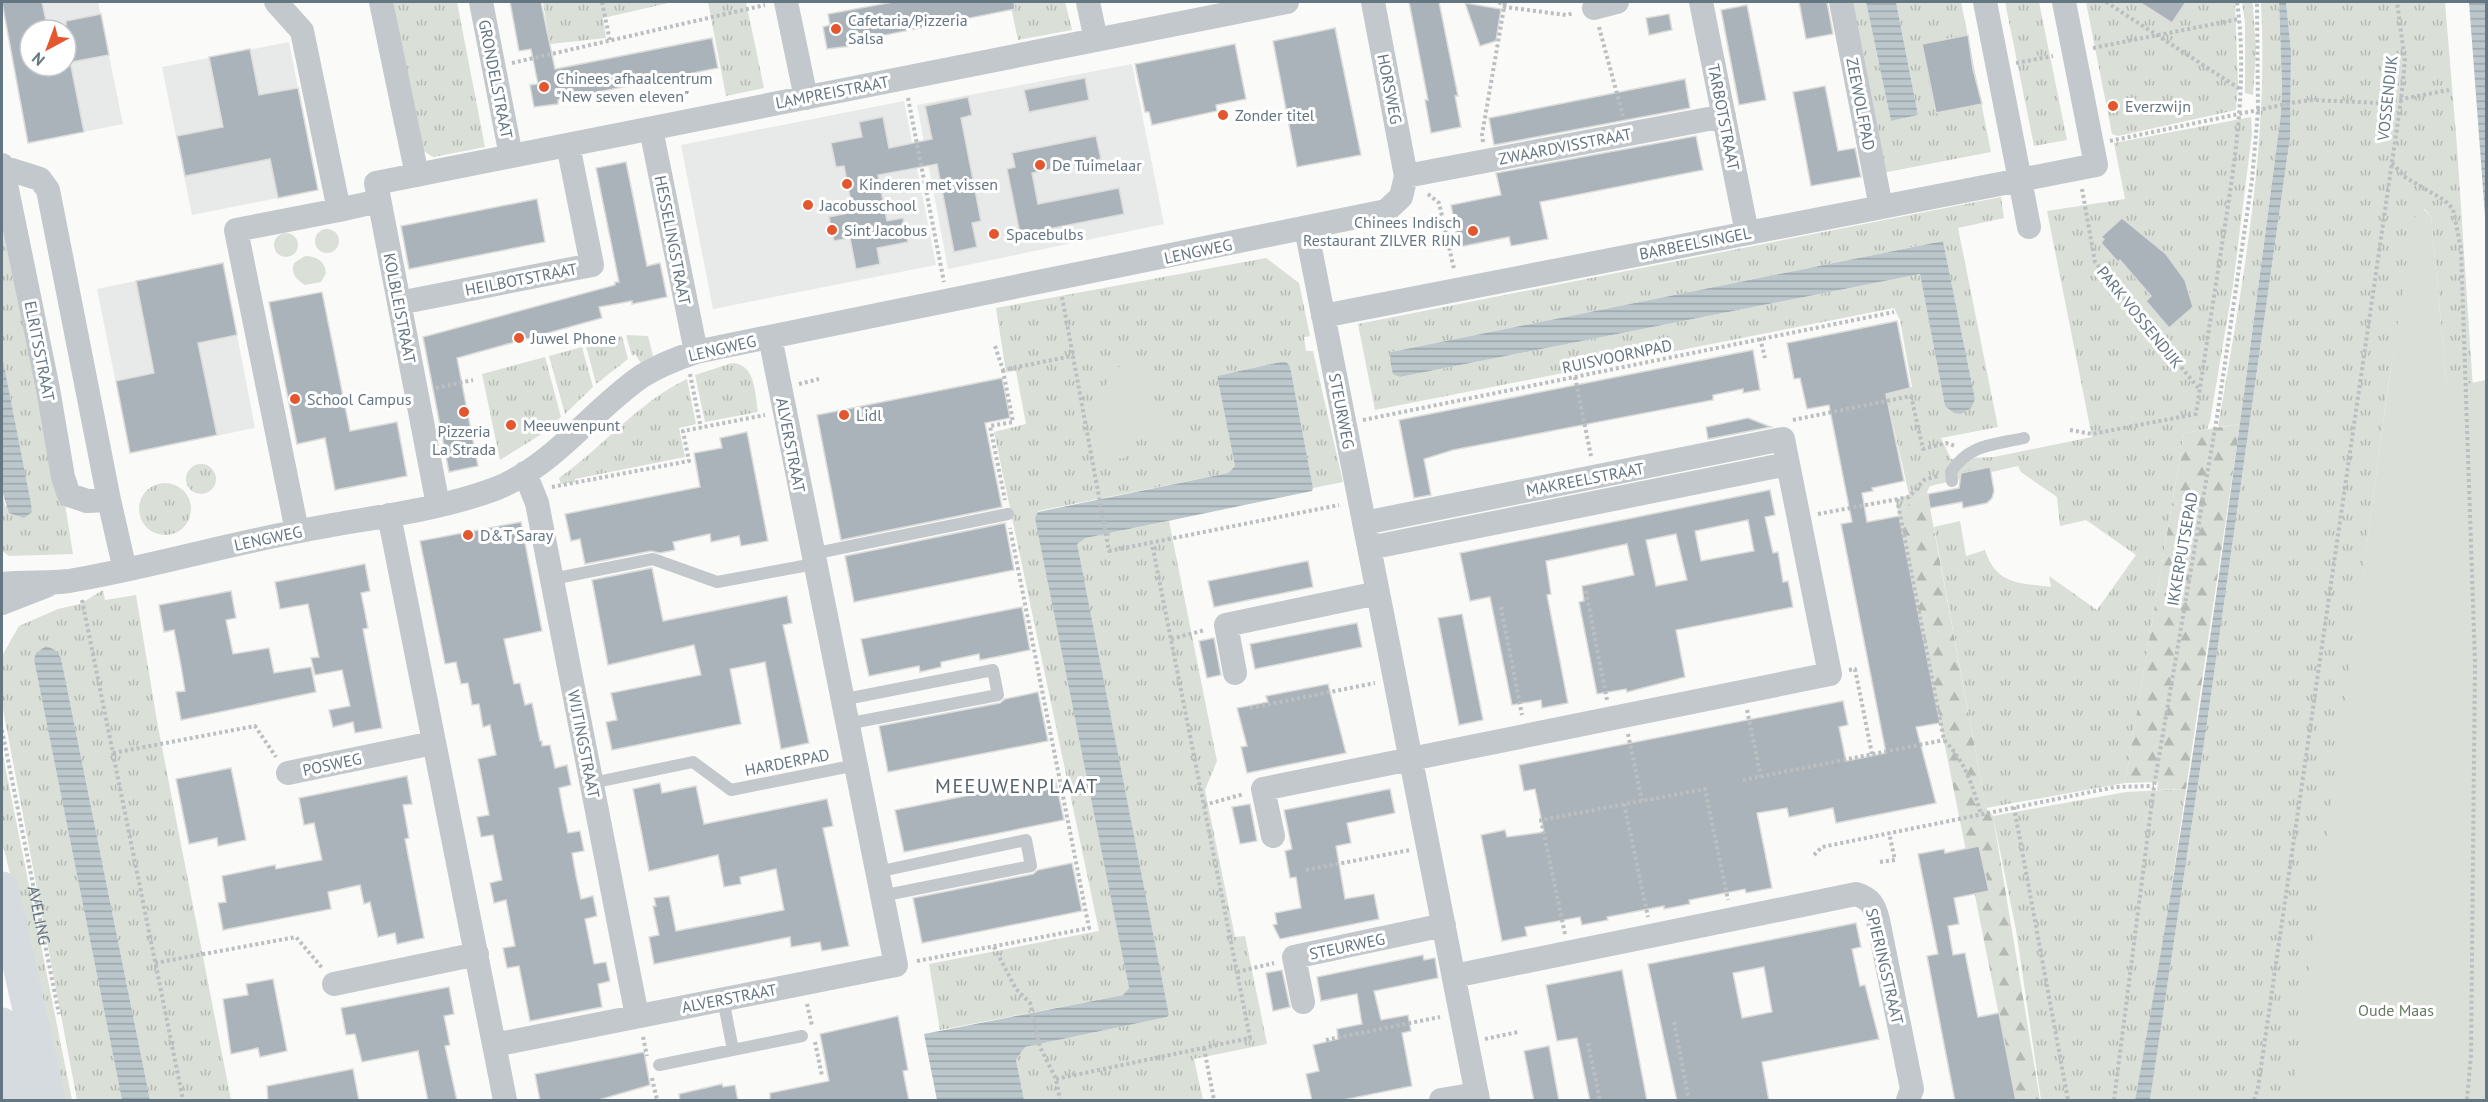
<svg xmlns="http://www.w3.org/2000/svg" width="2488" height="1102" viewBox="0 0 2488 1102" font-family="'PT Sans',sans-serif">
<defs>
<pattern id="grass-tufts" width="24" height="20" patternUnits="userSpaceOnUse" patternTransform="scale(1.5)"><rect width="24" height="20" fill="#dadfd7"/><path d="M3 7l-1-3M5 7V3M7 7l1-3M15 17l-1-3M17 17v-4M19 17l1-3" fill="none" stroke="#b4b9b4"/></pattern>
<pattern id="forest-firs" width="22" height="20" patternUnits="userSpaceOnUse" patternTransform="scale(1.5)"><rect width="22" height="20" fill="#dadfd7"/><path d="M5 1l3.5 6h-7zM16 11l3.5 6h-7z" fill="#b4b9b4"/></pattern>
<pattern id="water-rules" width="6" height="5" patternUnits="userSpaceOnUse" patternTransform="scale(1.5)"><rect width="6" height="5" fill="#bbc7cb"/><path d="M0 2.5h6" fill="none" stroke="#9ca6aa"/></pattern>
</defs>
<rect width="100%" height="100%" fill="#fafaf8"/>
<path fill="#e8e9e9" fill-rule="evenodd" d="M2,2H98L123,124L28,143ZM30,30H66V66H30Z
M289,42L318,190L192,215L162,67Z
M1132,64L1164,224L948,269L917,105Z
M904,101L936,265L713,309L681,145Z
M223,263L255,428L130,453L97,289Z"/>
<path fill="url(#grass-tufts)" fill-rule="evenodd" d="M392,2H457L485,147L433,157L422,150Z
M543,2H673L603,18L606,38L550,44Z
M708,2H746L764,88L726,96Z
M1010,2H1065L1072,30L1018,40Z
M1847,2H1866L1891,121L1918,115L1896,2H1961L1991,152L1882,173Z
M2005,2H2039L2067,140L2034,146Z
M2086,2H2235L2238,84L2236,110L2118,136L2112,134Z
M2242,2H2252L2253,6L2256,50L2253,95L2245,93V23Z
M2261,2H2279L2282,88L2281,113L2240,424L2218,427C2242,287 2269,145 2261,2Z
M2286,2H2445L2457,147L2477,450L2450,420L2431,217L2425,209L2417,210L2388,386L2293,1100H2150L2206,730L2290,139L2291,51Z
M2251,117L2252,133L2233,285L2210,421L2207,429L2184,433L2125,783L1986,808L1934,527L1960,521L1966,556L1985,550C1996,585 2020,583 2051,587L2049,576L2097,610L2136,555L2086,520L2060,526L2057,497L2021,472L2018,466L1930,486L1927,492L1898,512L1896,501L1909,494L1886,393L1912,387L1900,320L1894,308L1375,410L1358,324L2001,197L2004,218L1958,228L1998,427L1941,438L1951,459L1994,457L2092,437L2047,211L2125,199L2114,143ZM1943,241L1975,399L1945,406L1920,274L1400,377L1391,352Z
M2,207L64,498L73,554L9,556L2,551V491L5,506L32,512L2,355Z
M1266,258L1299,283L1310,336L1304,337L1306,351H1313L1343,482L1313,488L1290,366L1280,362L1217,376L1235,466L1228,473L1038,511L1129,988L1123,995L940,1030L929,964L1099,931L994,432L1026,424L1016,371L1006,372L996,308Z
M626,335L648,336L653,356L641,363L635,354L632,356Z
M622,336L628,359L596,384L586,346Z
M582,347L593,387L565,414L549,356Z
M545,357L561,417L540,435L500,460L482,374Z
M732,363C756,364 755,394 758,412L705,422L695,375Z
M687,379L696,424L679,428L685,457L575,479V482L561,484L559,478C604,446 637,403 687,379Z
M186 479a15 15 0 1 1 30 0a15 15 0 1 1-30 0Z
M139 509a26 26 0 1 1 52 0a26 26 0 1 1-52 0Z
M1169,521L1217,761L1205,790L1235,937L1245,936L1267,1044L1194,1059L1203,1100H1024L1016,1060L1025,1047L1167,1017L1169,1015L1076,544L1086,538Z
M103,590L105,600L136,595L158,727L231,1100H150L61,658L34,660L122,1100H77L2,704V656L19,626L58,609L80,604Z
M2,751L72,1100H58L25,935L2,841Z
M2186,789L2160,964L2135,1100H2041L2016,930L1993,816L2126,792Z"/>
<path fill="url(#forest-firs)" d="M2240,424L2186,789L2157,790L2158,782L2125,783L2184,433Z
M1927,492L1986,808L1993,816L2040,1100H2016L1898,512Z"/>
<path fill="#dadfd7" d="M2421,206L2431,217L2447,388L2486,380V1100H2292L2388,387L2412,230L2417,210Z
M315 241a12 12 0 1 1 24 0a12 12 0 1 1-24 0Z
M274 245a12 12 0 1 1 24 0a12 12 0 1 1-24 0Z
M305,256C316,256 325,261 326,273L321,282L305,285C297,280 290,273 294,263Z
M1134,359C1160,365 1151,380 1151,398C1162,413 1189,422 1163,443L1153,440L1142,431L1138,433L1134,452C1103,476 1088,428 1095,403C1098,393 1107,384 1113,375C1119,367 1123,360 1134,359Z"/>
<path fill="url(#water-rules)" d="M1866,2H1896L1918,115L1891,121Z
M2279,2H2286L2291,51L2290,138L2206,730L2150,1100H2135C2195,773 2238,443 2281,113L2282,88Z
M2469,2H2486V229Z
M1943,241L1975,399L1971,408L1961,414L1954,413L1945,406L1920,274L1400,377L1393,374L1390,360L1391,352Z
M2,355L31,504L32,512L24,518L9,513L2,491Z
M1280,362H1286L1290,366L1313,488L1312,491L1086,538L1077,544L1169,1015L1167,1017L1025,1047L1016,1060L1024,1100H937L924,1034L1123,995L1129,988L1035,518L1038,512L1228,473L1235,466L1217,376Z
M46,646L55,650L61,658L150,1100H122L34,660L36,653Z"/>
<path fill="#aab3b9" stroke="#dcdcda" stroke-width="1.5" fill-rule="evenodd" d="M2,2H42L48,30H30V66H71L84,132L28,143Z
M510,2H541L555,69L712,38L718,68L558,100V104L534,107L530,85L538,84L531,49L519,51Z
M893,2H1014L1015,9L850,42L851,46L827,49L823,27L830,25L828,14Z
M1409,2H1439L1458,96H1455L1461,127L1431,133L1425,100H1428Z
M1799,2H1827L1833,34L1806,39Z
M2139,2H2186L2172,23Z
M1465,3L1501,9L1496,41L1480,46Z
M1747,5L1766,100L1739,105L1721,10Z
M101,14L109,55L66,63V21Z
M1669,14L1672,30L1649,35L1646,18Z
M1335,28L1361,155L1297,167L1273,41Z
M1968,35L1973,69L1982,104L1936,113L1922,44Z
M1235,44L1246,99L1216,105L1217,111L1152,125L1149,112H1145L1135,64Z
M250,49L259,95L298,88L318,190L278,198L270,159L185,176L177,136L223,127L209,57Z
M1085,78L1089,100L1029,112L1024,90Z
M1685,79L1690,108L1494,145L1489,118Z
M1825,86L1838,151L1855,148L1861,177L1811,186L1793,92Z
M968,97L972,115L961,118L981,221L972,223L977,247L954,252L937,164L878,175L887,221L903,218L908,242L877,248L880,264L856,269L850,238L834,241L829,217L853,212L844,166L836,167L831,143L862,137L859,122L883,117L889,148L932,139L925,106Z
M1096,136L1101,159L1032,173L1038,204L1119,188L1124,214L1043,230L1044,234L1021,239L1007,169L1015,167L1012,153Z
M1696,136L1703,170L1540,202L1548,239L1511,246L1509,237L1459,247L1451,205L1501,195L1496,173Z
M626,162L647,266L660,263L667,297L632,304V301L599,307L602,318L457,358L478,466L449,472L423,337L615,285V282H619L596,168Z
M537,199L545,242L409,269L401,226Z
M2122,218L2166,254L2185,280L2193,307L2169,328L2146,301L2151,296L2120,260L2118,262L2101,243L2104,239L2101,237Z
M223,263L237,335L198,343L217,435L130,453L116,381L154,373L136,281Z
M322,292L350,431L397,422L407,476L335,490L325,438L297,444L269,302Z
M1897,321L1910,388L1886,394L1904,481L1872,488L1873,491L1862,493L1867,522L1899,516L1940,723L1916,727L1936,803L1836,823L1833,808L1789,817L1787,808L1757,813L1772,888L1746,893L1745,889L1689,900L1690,904L1664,909V906L1607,917L1608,920L1582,925L1580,917L1525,927L1527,936L1502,941L1481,835L1505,830L1507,837L1544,832L1535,789L1524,791L1519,765L1843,701L1848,725L1839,727L1846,761L1886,753L1841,524L1852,522L1829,405L1807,409L1800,378L1794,379L1787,343Z
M1753,350L1760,390L1743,393V389L1713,395V400L1453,450L1424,459L1431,495L1414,498L1399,420Z
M1002,378L1010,418L985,423L1002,507L841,540L817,415Z
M1748,418L1771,427L1708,439L1706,427Z
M747,432L768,541L741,546L739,536L711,542L710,534L673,542L675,550L660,553L651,551L585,564L580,539L571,541L565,514L700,487L694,453L722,448L720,438Z
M1990,467L1994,491L1992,498L1987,503L1963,508L1962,502L1930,508L1928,494L1959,488L1961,473Z
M1770,490L1775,515L1765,517L1773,553L1778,552L1783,582L1788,581L1793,607L1676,630L1685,677L1627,692L1626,689L1597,694L1579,602L1584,601L1582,586L1634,575L1627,544L1546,561L1551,594L1547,595L1568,703L1542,708L1541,700L1512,705L1490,597L1470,601L1460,553ZM1748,520L1754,551L1701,561L1695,531ZM1676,534L1687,580L1656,586L1646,540Z
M521,522L542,631L504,639L514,684L520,683L525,705L532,703L540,741H542V746L550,745L555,768L567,765L571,785L559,788L563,810L568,833L580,831L584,851L572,853L576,876L581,899L593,896L597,916L585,919L594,964L606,962L610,981L598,984L602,1007L530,1021L519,966L507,968L503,948L515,946L506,900L494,903L490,883L502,880L493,835L481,837L477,817L489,815L478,759L496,755L490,725L483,727L479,704L472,705L468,683L461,684L456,662L445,664L420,541Z
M1005,523L1014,570L854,602L845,556Z
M1308,561L1313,587L1214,607L1208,581Z
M365,564L370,591L361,593L368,628L363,629L382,728L355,733L353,722L333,727L329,710L350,706L342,670L315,675L311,658L319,657L308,604L280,609L275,582Z
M652,568L663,621L787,596L792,623L783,625L809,743L781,749L765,662L730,669L741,724L612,750L606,722L617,720L611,693L701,675L694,645L608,665L592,580Z
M231,591L236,618L226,620L233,654L269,648L274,673L311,667L316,692L181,720L176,692L185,691L181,666L174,630L164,632L159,605Z
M1022,607L1030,650L980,660L979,654L941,662V667L920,672L919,666L869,676L861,639Z
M1462,614L1483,720L1459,725L1438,618Z
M1357,623L1362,647L1255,669L1250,644Z
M1214,638L1221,675L1207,678L1199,641Z
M1328,684L1346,753L1247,773L1241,747L1247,746L1237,708L1268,702L1266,696Z
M1038,692L1048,741L888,772L879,726L1000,703L1005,699Z
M231,768L246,840L218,846L217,838L189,844L176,779Z
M407,776L412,804L403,805L409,838L405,839L424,938L397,944L395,933L378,937L370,902L364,904L360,885L328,892L331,909L223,930L218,903L226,902L222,876L275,865L276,869L322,860L314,823L304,825L299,798Z
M1055,778L1064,820L904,852L895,810Z
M660,783L662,793L696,786L704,824L827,799L833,826L823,828L849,946L822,951L820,942L791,947L790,937L654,964L649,937L659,935L653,906H656L654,898L669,896L676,931L784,910L776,869L740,877L741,884L724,887L718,855L649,871L633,789Z
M1390,789L1395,813L1347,823L1351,843L1336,846L1345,899L1374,894L1379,919L1280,939L1273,925L1277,924L1275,913L1301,908L1296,877L1290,878L1285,851L1292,849L1284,810Z
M1250,804L1257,841L1240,844L1232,807Z
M1979,846L1989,891L1954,898L1959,924L1948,926L1953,955L1965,953L1978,1017L1999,1013L2016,1101H1955L1927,956L1938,954L1918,854L1944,849L1945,853Z
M1072,863L1082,911L922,943L913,898L1033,874L1038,870Z
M1856,923L1861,947L1852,949L1860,986L1865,985L1879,1039L1762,1062L1769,1101H1677L1648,964ZM1764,967L1772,1012L1742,1018L1733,973Z
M1423,955L1424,960L1435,958L1438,978L1374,991L1381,1020L1408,1015L1411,1031L1402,1033L1412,1086L1338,1101H1312L1306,1074L1319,1071L1313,1045L1338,1039L1337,1029L1362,1024L1357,994L1321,1001L1317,977Z
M1282,970L1290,1007L1273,1011L1266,973Z
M1622,970L1647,1101H1590L1577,1038L1557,1041L1546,985Z
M273,979L287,1051L260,1057L258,1048L231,1054L223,999L248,995L246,984Z
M449,987L454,1014L444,1016L450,1045L445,1046L457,1101H428L418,1051L362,1062L355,1034L346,1035L341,1008Z
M898,1016L908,1070L903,1071L909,1101H770V1093L829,1081L820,1034Z
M1549,1046L1559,1101H1534L1524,1051Z
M644,1052L650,1085L595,1101H540L535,1074Z
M353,1069L359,1101H268L267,1086Z
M722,1084L723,1087L735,1085L738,1101H680L679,1094Z"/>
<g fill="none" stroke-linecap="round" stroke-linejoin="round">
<g stroke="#bbbfc2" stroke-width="4" stroke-dasharray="3 3" stroke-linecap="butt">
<path d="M602,2L610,41"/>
<path d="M1499,2L1505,7L1566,15L1574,13"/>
<path d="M2106,2L2240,89"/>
<path d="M1599,27L1623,116"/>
<path d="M2093,48L2239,19"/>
<path d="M512,63L765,5"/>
<path d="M2016,63L2053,56"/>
<path d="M908,98L944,282"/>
<path d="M2110,141L2296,102L2313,100L2381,103L2449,90"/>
<path d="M1483,142L1482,135L1505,2"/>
<path d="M2392,163L2405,177L2444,200L2453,209L2461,249L2475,662L2471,1055L2467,1100"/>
<path d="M2082,189L2095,262L2199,389"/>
<path d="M1428,194L1439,203L1454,269"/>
<path d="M1062,297L1109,551L1339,505"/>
<path d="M1760,338L1765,358"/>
<path d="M995,346L1003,370L1072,356"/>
<path d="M1003,370L1013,422L990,426L1005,500"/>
<path d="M690,374L701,428"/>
<path d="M1575,377L1591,456"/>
<path d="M799,384L819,379"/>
<path d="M436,388L473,380"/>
<path d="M1363,420L1894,312"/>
<path d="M1793,420L1911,396L1923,449L1946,443L1955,446"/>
<path d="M2070,430L2092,434L2196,414C2205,355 2214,296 2223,238C2235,160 2248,80 2237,2"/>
<path d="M552,487L689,461L683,431L765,415"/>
<path d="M1897,499L1944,740C1965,761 1973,787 1981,814"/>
<path d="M1818,514L1909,497L1924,480L1938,476"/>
<path d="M1586,591L1607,700"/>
<path d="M82,600L183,1100"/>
<path d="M1501,607L1522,715"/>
<path d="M1171,639L1205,630"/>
<path d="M1849,670L1855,669L1872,754"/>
<path d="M1250,708L1375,683"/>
<path d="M1747,710L1761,777"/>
<path id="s1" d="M2,730L59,1014"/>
<path d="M1628,734L1642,801"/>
<path d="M113,753L255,726L276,757"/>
<path d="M1743,780L1944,740"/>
<path d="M1624,804L1648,917"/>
<path d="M1204,805L1244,794"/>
<path d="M2014,807L2068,1100"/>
<path d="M1814,855L1822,847L2115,787L2154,786"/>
<path d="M1880,862L1895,860L1889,833"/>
<path d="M1306,870L1410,850"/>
<path d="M1565,934L1541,820L1705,789L1728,900"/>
<path d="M994,947L1016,989L1030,1003L1040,1047L1056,1079L1060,1100"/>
<path d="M917,961L1089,928L1010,528"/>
<path d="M155,963L296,937L323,969"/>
<path d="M1237,972L1274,963"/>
<path d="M807,1004L812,1026"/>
<path d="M1674,1022L1689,1100"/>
<path d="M643,1037L647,1056"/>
<path d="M1485,1039L1518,1032"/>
<path d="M1326,1040L1440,1017"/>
<path d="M815,1042L822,1076"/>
<path d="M1588,1043L1600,1100"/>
<path d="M1204,1048L1214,1100"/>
<path d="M652,1078L657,1100"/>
<path d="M1056,1079L1250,1038L1152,544"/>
<path d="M2114,1100L2154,786L2217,417L2252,180L2258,111L2257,2"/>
<path d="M2254,1100L2258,1088L2401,100L2405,61L2397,2"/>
</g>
<path stroke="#c3c8cc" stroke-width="12" d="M1952,481L1951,472C1969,444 1993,445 2024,438
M812,554L1008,514
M552,579L653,559L717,582L814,564
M841,700L993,670L998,695L846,724
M592,783L693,762L731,790L856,765
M877,872L1026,840L1031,866L881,896
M723,999L733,1050
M659,1065L802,1036"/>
<path stroke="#c3c8cc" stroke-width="24" d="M276,2L302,31L339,210L236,230L297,531
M381,2L417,175
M481,2L511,156
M786,2L806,98
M1088,2L1096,40
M1701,2L1747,233
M1841,2L1881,207
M1985,2L2020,180L2096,165L2064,2
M1594,8L1617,2
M651,129L696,352
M2,165L48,389L63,477L69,495L87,501L109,500L125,570
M2,167L40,179L48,190L109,500
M1406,176L1724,116
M339,210L379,201
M1306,228L1478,1100
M399,303L592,265L568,145
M1323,316L2020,180L2029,227
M525,473L537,503L637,1016
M438,505L376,183L1287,2
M389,515L505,1100
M1369,548L1788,464
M2,584C24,581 47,584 69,581C147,568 223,545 300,531C364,518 433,512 495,489C554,466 591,411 642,376C658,366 678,358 696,352L1386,211L1401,197L1406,176L1373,2
M2,603L48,585
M1235,673L1226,625L1378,593
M288,773L433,743
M1273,836L1263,789L1830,674L1783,439L1364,523
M1454,976L1856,894C1871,899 1874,905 1878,920L1912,1089L1908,1100
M334,984L477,954
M1303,1002L1294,957L1444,925
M494,1045L896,965L770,337
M1441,1100L1477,1094"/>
<path stroke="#d6dbdf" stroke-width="33" d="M2,888L49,1100
M2,1024L17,1100"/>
</g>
<g fill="#e4572e" stroke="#fff" stroke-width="2">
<circle cx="836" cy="29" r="6"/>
<circle cx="544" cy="87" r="6"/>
<circle cx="2113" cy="106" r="6"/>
<circle cx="1223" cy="115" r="6"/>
<circle cx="1040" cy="165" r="6"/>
<circle cx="847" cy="184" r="6"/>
<circle cx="808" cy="205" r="6"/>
<circle cx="832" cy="230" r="6"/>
<circle cx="1473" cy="231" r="6"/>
<circle cx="994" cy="234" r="6"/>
<circle cx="519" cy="338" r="6"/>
<circle cx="295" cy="399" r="6"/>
<circle cx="464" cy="412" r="6"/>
<circle cx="844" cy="415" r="6"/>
<circle cx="511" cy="425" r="6"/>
<circle cx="468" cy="535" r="6"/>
</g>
<g text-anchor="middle" stroke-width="6" stroke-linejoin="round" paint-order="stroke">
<g font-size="16" fill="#657683" stroke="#fff" text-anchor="start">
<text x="848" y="26">Cafetaria/Pizzeria<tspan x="848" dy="18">Salsa</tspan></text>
<text x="556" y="84">Chinees afhaalcentrum<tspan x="556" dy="18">"New seven eleven"</tspan></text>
<text x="2125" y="112">Everzwijn</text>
<text x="1235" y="121">Zonder titel</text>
<text x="1052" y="171">De Tuimelaar</text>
<text x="859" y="190">Kinderen met vissen</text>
<text x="820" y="211">Jacobusschool</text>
<text x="1461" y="228" text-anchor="end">Chinees Indisch<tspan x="1461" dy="18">Restaurant ZILVER RIJN</tspan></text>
<text x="844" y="236">Sint Jacobus</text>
<text x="1006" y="240">Spacebulbs</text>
<text x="531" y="344">Juwel Phone</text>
<text x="307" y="405">School Campus</text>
<text x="856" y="421">Lidl</text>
<text x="523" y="431">Meeuwenpunt</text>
<text x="464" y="437" text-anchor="middle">Pizzeria<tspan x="464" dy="18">La Strada</tspan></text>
<text x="480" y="541">D&amp;T Saray</text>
</g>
<g font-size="16" fill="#657683" stroke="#fff">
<text transform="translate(496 79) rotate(79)" y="6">GRONDELSTRAAT</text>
<text transform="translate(1390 89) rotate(79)" y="6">HORSWEG</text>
<text transform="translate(832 92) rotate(-11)" y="6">LAMPREISTRAAT</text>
<text transform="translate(2387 98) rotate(-84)" y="6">VOSSENDIJK</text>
<text transform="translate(1861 104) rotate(79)" y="6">ZEEWOLFPAD</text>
<text transform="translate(1724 117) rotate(79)" y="6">TARBOTSTRAAT</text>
<text transform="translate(1565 146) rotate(-11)" y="6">ZWAARDVISSTRAAT</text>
<text transform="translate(673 240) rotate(79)" y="6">HESSELINGSTRAAT</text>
<text transform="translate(1695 243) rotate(-11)" y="6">BARBEELSINGEL</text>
<text transform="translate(1198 251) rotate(-12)" y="6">LENGWEG</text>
<text transform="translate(521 279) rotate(-11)" y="6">HEILBOTSTRAAT</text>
<text transform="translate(400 308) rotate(79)" y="6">KOLBLEISTRAAT</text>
<text transform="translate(2140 317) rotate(51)" y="6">PARK VOSSENDIJK</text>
<text transform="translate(722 348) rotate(-13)" y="6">LENGWEG</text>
<text transform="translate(40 351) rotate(79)" y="6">ELRITSSTRAAT</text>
<text transform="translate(1617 356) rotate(-12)" y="6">RUISVOORNPAD</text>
<text transform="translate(1342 411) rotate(79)" y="6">STEURWEG</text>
<text transform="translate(791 445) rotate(79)" y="6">ALVERSTRAAT</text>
<text transform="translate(1585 479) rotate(-11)" y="6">MAKREELSTRAAT</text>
<text transform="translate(268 538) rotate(-12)" y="6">LENGWEG</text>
<text transform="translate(2182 549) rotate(-80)" y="6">IKKERPUTSEPAD</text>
<text transform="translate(584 744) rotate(79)" y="6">WIJTINGSTRAAT</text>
<text transform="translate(787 762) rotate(-11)" y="6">HARDERPAD</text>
<text transform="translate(332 764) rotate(-12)" y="6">POSWEG</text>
<text dy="6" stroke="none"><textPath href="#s1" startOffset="189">AVELING</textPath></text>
<text transform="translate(1347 946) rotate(-12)" y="6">STEURWEG</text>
<text transform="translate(1885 966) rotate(77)" y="6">SPIERINGSTRAAT</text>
<text transform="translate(729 998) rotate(-11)" y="6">ALVERSTRAAT</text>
</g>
<g font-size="16" fill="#687a64" stroke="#fff">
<text x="2396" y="1016">Oude Maas</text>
</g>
<g font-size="20" letter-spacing="1.5" fill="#57646e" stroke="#fff">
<text x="1017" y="793">MEEUWENPLAAT</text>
</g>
</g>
<rect width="2488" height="1102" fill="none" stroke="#657683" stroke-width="6"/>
<g transform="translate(48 48) rotate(221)"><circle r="28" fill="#ffffff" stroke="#c1c8cd" stroke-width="1.5"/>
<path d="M0-4.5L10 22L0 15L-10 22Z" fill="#e4572e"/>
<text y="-9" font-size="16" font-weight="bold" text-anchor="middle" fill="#657683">N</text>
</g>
</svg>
